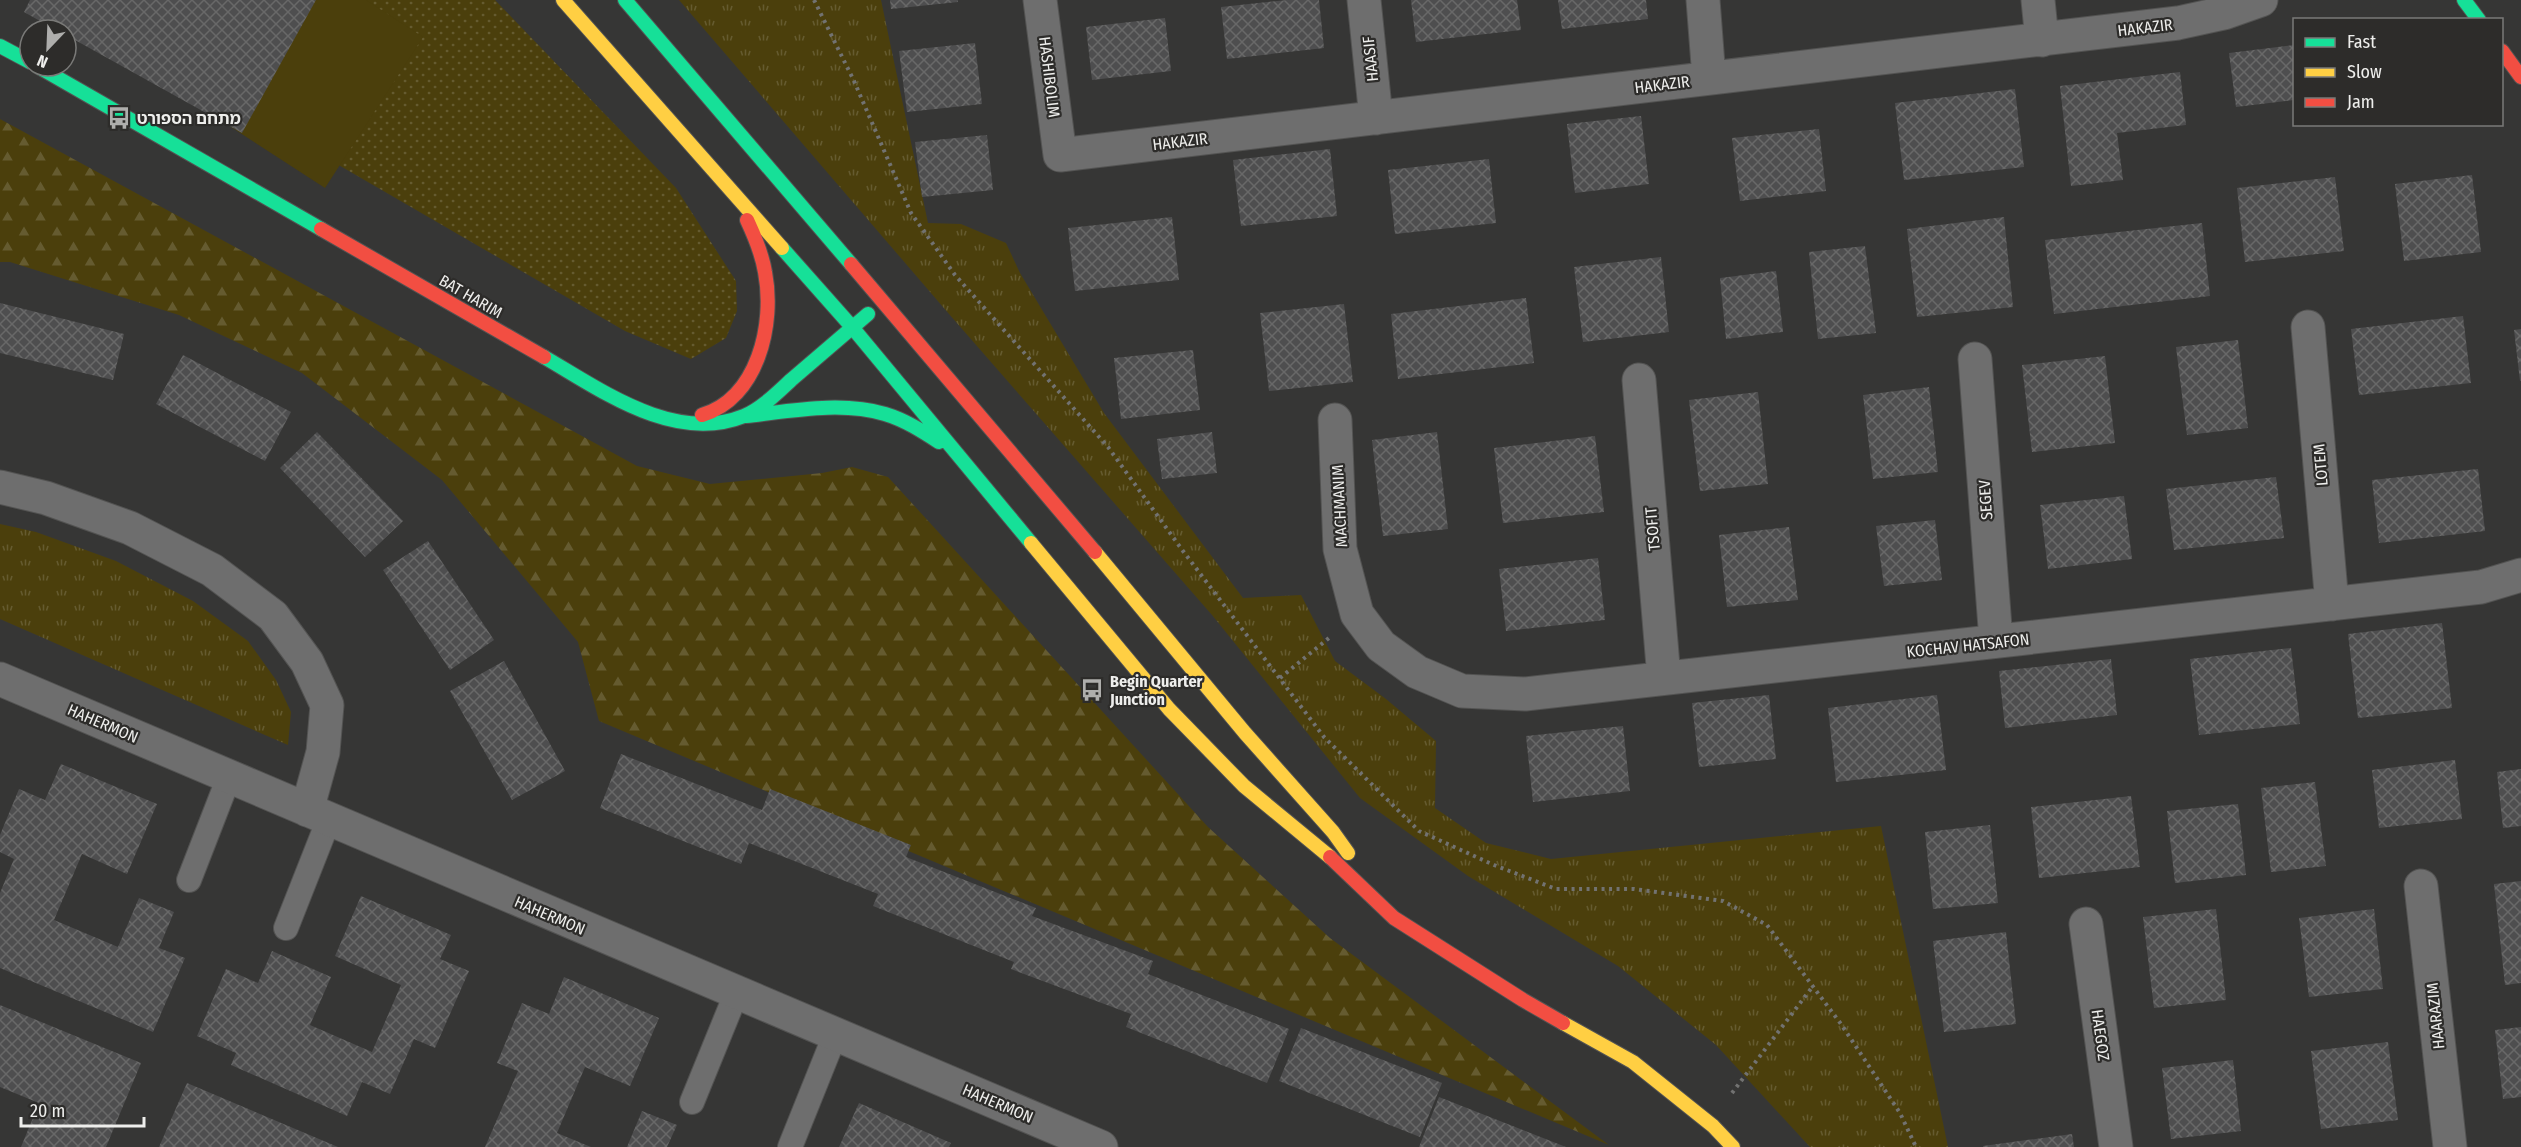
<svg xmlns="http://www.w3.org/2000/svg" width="2521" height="1147" viewBox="0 0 2521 1147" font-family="'Fira Sans Condensed','Noto Sans Hebrew',sans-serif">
<defs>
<pattern id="grass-dots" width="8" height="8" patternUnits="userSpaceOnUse" patternTransform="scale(1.5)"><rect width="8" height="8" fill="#4b3f0c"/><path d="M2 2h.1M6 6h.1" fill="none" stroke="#655b30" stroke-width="1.8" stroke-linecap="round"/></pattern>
<pattern id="forest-firs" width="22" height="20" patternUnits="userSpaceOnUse" patternTransform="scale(1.5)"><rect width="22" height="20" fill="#4b3f0c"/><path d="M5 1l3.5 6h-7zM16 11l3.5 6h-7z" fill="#655b30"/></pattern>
<pattern id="park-tufts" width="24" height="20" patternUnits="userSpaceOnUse" patternTransform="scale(1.5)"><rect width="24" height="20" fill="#4b3f0c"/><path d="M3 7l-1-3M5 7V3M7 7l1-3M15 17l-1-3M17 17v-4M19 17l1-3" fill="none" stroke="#655b30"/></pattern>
<pattern id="building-cross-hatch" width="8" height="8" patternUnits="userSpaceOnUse" patternTransform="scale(1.5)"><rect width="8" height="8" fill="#4e4e4f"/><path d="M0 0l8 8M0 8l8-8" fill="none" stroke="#686868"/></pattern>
</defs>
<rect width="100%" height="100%" fill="#363635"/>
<path fill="url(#grass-dots)" d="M34,0H495L676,188L736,281L737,311L726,338L691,359L625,331L109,32Z"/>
<path fill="url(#forest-firs)" d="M0,119L637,466L710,484L822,473L852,467L888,477L1208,827L1330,938L1609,1145L599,721L578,642L442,480L302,373L179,315L10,262H0Z"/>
<path fill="url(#park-tufts)" d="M679,0H881L928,223L961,224L1006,243L1020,273L1104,413L1243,598L1301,595L1335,661L1386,699L1436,741L1435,808L1486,843L1551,859L1881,826L1948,1147H1810L1716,1045L1618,966L1468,876L1360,798L1212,615L949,314Z
M0,524L36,532L116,561L193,601L248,641L276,680L291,712L288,745L0,619Z"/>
<path fill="#4b3f0c" d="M35,0H366L423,37L325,188Z"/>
<path fill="url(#building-cross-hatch)" d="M30,0H316L242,133L66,35V30H56L24,12Z
M890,0H958V2L891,9Z
M1287,0H1319L1324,48L1227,59L1221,7Z
M1411,0H1517L1521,30L1416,42Z
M1558,0H1646L1648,19L1562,29Z
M1165,18L1171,71L1092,80L1086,27Z
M975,43L982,104L907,112L899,51Z
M2294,45V100L2236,107L2229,53Z
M2180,72L2186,125L2117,133L2123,180L2071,186L2060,86Z
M2015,89L2024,167L1904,180L1895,103Z
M1641,116L1649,184L1575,193L1567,124Z
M1819,129L1826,191L1740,201L1732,138Z
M987,135L993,190L922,197L915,142Z
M1330,149L1337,216L1241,226L1233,160Z
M1489,159L1496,223L1395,234L1388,170Z
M2472,175L2481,252L2404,261L2395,184Z
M2335,177L2344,251L2245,262L2237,188Z
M1172,217L1179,280L1075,291L1068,228Z
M2004,217L2013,307L1917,317L1907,229Z
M2202,223L2210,296L2054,314L2045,240Z
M1865,246L1876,333L1818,339L1809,252Z
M1661,257L1669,332L1583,342L1574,267Z
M1776,271L1783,332L1726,339L1720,278Z
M1526,298L1534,363L1398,379L1391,314Z
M0,303L124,334L113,380L0,353Z
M1344,304L1353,382L1269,391L1260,313Z
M2463,316L2471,383L2359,395L2351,329Z
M2521,329V381H2520L2514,330Z
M2238,340L2248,428L2187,435L2176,347Z
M1193,350L1200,410L1121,419L1114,358Z
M183,355L291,412L265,461L156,404Z
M2105,356L2115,443L2032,452L2022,365Z
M1929,387L1938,472L1873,479L1863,395Z
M1758,392L1768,484L1700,491L1689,400Z
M317,432L403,521L365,557L280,468Z
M1212,432L1217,473L1162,479L1157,439Z
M1437,432L1448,529L1383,536L1372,440Z
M1595,436L1604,512L1503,523L1494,448Z
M2478,469L2485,531L2379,543L2372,480Z
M2276,477L2284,538L2174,550L2166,489Z
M2124,496L2132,559L2048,569L2040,505Z
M1935,520L1942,580L1884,586L1876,526Z
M1789,527L1798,600L1727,607L1719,535Z
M428,541L494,640L450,670L383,570Z
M1598,558L1605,620L1506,631L1499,569Z
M2442,623L2452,708L2358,718L2348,634Z
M2291,648L2300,724L2199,735L2190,659Z
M2111,659L2117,715L2005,728L1999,671Z
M504,661L565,771L512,800L450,691Z
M1769,695L1776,759L1699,767L1692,703Z
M1937,695L1946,770L1836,782L1828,708Z
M1623,726L1630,791L1533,802L1526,736Z
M621,754L762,810L770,789L911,845L906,857L1036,908L1032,916L1153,961L1148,974L1289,1029L1267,1083L1126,1027L1131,1014L1011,969L1014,962L873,906L878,894L749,843L741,864L600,808Z
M2455,760L2462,819L2379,828L2372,770Z
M61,764L157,804L127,874L82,854L54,920L118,947L139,898L174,912L159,948L185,958L153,1032L0,968V893L14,859L0,852V835L19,789L45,800Z
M2521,769V826L2503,828L2497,772Z
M2315,782L2326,866L2271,872L2261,788Z
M2131,796L2140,867L2039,878L2031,807Z
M2238,804L2246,875L2175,883L2167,811Z
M1990,825L1998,903L1933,909L1925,832Z
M2521,881V983L2505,985L2494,884Z
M361,896L451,935L440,959L469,971L435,1048L414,1039L390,1094L362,1082L347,1116L231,1065L236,1053L197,1036L226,969L258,983L272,951L331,977L310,1025L372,1052L401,985L335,956Z
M2216,909L2226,1000L2154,1008L2143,917Z
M2374,909L2383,989L2309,997L2299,918Z
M2006,932L2016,1024L1944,1032L1933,941Z
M564,977L659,1018L630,1086L585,1067L557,1133L591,1147H485L518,1071L497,1063L522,1003L549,1014Z
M0,1005L141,1063L106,1147H21L39,1103L0,1087Z
M2521,1027V1097L2503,1099L2495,1030Z
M1301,1028L1442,1083L1420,1137L1279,1081Z
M2388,1042L2398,1120L2321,1129L2311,1051Z
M2233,1060L2241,1131L2171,1139L2162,1068Z
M187,1083L338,1147H159Z
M1439,1097L1566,1147H1419Z
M859,1103L951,1143L949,1147H839Z
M642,1111L677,1125L667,1147H627Z
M2072,1134L2074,1147H1983V1146Z"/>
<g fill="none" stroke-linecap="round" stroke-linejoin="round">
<g stroke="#535352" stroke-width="26">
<path id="lane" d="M189,880L229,777
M286,928L329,819
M692,1102L736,994
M790,1147L835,1035"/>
</g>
<g stroke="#535352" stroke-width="35">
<path id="street" d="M1040,0L1060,155L2178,23L2224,13L2261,0
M1364,0L1376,118
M1703,0L1709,78
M2038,0L2042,40
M2308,327L2332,604
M1975,359L1996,641
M1639,380L1664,678
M1335,420L1340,549L1357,614L1381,646L1417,672L1462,691L1525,694L2481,587L2521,575
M0,487L46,498L130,528L212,570L273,616L307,662L327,705L323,752L307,810
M0,679L1101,1147
M2421,886L2450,1147
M2086,924L2116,1147"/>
</g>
<g stroke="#535352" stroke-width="16">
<path id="fast" d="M625,0L851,264
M2464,0L2479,20
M0,46L30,62
M37,66L321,229
M782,248L852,327L1031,543
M544,357C601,390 674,444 744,416C761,409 777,393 791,380C817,358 842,336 868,314
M746,416C791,411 841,401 885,414C905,420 922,431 939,442"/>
</g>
<g stroke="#535352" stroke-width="16">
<path id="slow" d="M563,0L782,248
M1031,543L1169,709L1244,786L1330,857
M1095,552L1245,733L1333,832L1348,853
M1563,1023L1633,1062L1713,1126L1733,1147"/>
</g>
<g stroke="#535352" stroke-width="16">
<path id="jam" d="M2502,51L2521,77
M321,229L544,357
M851,264L1095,552
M702,415C758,398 775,324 765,272C762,254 755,237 747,220
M1330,857L1394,918L1523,1000L1563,1023"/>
</g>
<path stroke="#727271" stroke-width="4" stroke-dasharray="3 4.5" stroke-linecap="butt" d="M814,0L854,81L911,213L955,275L1108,447L1183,551L1324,737L1419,831L1494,865L1556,889H1634L1723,901L1767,925L1841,1024L1900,1113L1916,1147
M1280,678L1329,638
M1732,1093L1813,986"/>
<use href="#lane" stroke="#6e6e6e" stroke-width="24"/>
<use href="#street" stroke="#6e6e6e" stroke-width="33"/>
<use href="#fast" stroke="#16e098" stroke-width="14"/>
<use href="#slow" stroke="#ffcf43" stroke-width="14"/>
<use href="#jam" stroke="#f24e42" stroke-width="14"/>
</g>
<defs>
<g id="bus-bare" transform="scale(1.8)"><path d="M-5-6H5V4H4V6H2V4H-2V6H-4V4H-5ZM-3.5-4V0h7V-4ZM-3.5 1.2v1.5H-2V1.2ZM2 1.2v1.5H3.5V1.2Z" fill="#aeaeac" stroke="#2d2c2a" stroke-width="2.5" paint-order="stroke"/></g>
</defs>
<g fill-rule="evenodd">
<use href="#bus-bare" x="119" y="118"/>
<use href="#bus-bare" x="1092" y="690"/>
</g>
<g text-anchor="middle" stroke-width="4.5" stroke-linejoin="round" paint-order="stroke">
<g font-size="16" fill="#eeeeec" stroke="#2d2c2a">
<text transform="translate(2145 27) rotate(-7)" y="6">HAKAZIR</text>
<text transform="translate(1370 59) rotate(-96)" y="6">HAASIF</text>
<text transform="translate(1050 77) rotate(83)" y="6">HASHIBOLIM</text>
<text transform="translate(1662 84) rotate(-7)" y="6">HAKAZIR</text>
<text transform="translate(1180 141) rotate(-7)" y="6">HAKAZIR</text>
<text transform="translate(471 296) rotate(30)" y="6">BAT HARIM</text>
<text transform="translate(2320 465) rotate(-95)" y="6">LOTEM</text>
<text transform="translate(1985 500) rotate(-94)" y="6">SEGEV</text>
<text transform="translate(1339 506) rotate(-93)" y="6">MACHMANIM</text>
<text transform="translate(1652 529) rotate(-95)" y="6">TSOFIT</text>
<text transform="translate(1968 645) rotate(-6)" y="6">KOCHAV HATSAFON</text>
<text transform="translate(103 723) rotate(23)" y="6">HAHERMON</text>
<text transform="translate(550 915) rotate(23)" y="6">HAHERMON</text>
<text transform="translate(2435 1016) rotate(-96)" y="6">HAARAZIM</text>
<text transform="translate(2101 1035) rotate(82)" y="6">HAEGOZ</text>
<text transform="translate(998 1103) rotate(23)" y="6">HAHERMON</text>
</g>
<g font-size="16" font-weight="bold" fill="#eeeeec" stroke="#2d2c2a" text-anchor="start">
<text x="137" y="124">מתחם הספורט</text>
<text x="1110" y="687">Begin Quarter<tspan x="1110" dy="18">Junction</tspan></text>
</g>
</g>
<rect x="2293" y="18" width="210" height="108" fill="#2d2c2a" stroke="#7a7a78" stroke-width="1.5"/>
<rect x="2305" y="38" width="30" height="9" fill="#16e098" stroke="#7a7a78" stroke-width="1.5"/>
<text x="2347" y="48" font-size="18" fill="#eeeeec">Fast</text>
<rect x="2305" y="68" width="30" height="9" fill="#ffcf43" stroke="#7a7a78" stroke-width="1.5"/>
<text x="2347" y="78" font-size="18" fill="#eeeeec">Slow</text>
<rect x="2305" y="98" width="30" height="9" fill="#f24e42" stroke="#7a7a78" stroke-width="1.5"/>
<text x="2347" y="108" font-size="18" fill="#eeeeec">Jam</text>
<g transform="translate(48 48) rotate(203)"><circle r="28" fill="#2d2c2a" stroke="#7a7a78" stroke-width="1.5"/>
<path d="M0-4.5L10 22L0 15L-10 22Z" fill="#aeaeac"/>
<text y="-9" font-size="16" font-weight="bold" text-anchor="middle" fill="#eeeeec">N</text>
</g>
<path d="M21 1117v9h123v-9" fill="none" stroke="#eeeeec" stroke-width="3"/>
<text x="30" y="1117" font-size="18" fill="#eeeeec" stroke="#2d2c2a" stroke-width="4.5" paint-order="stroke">20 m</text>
</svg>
